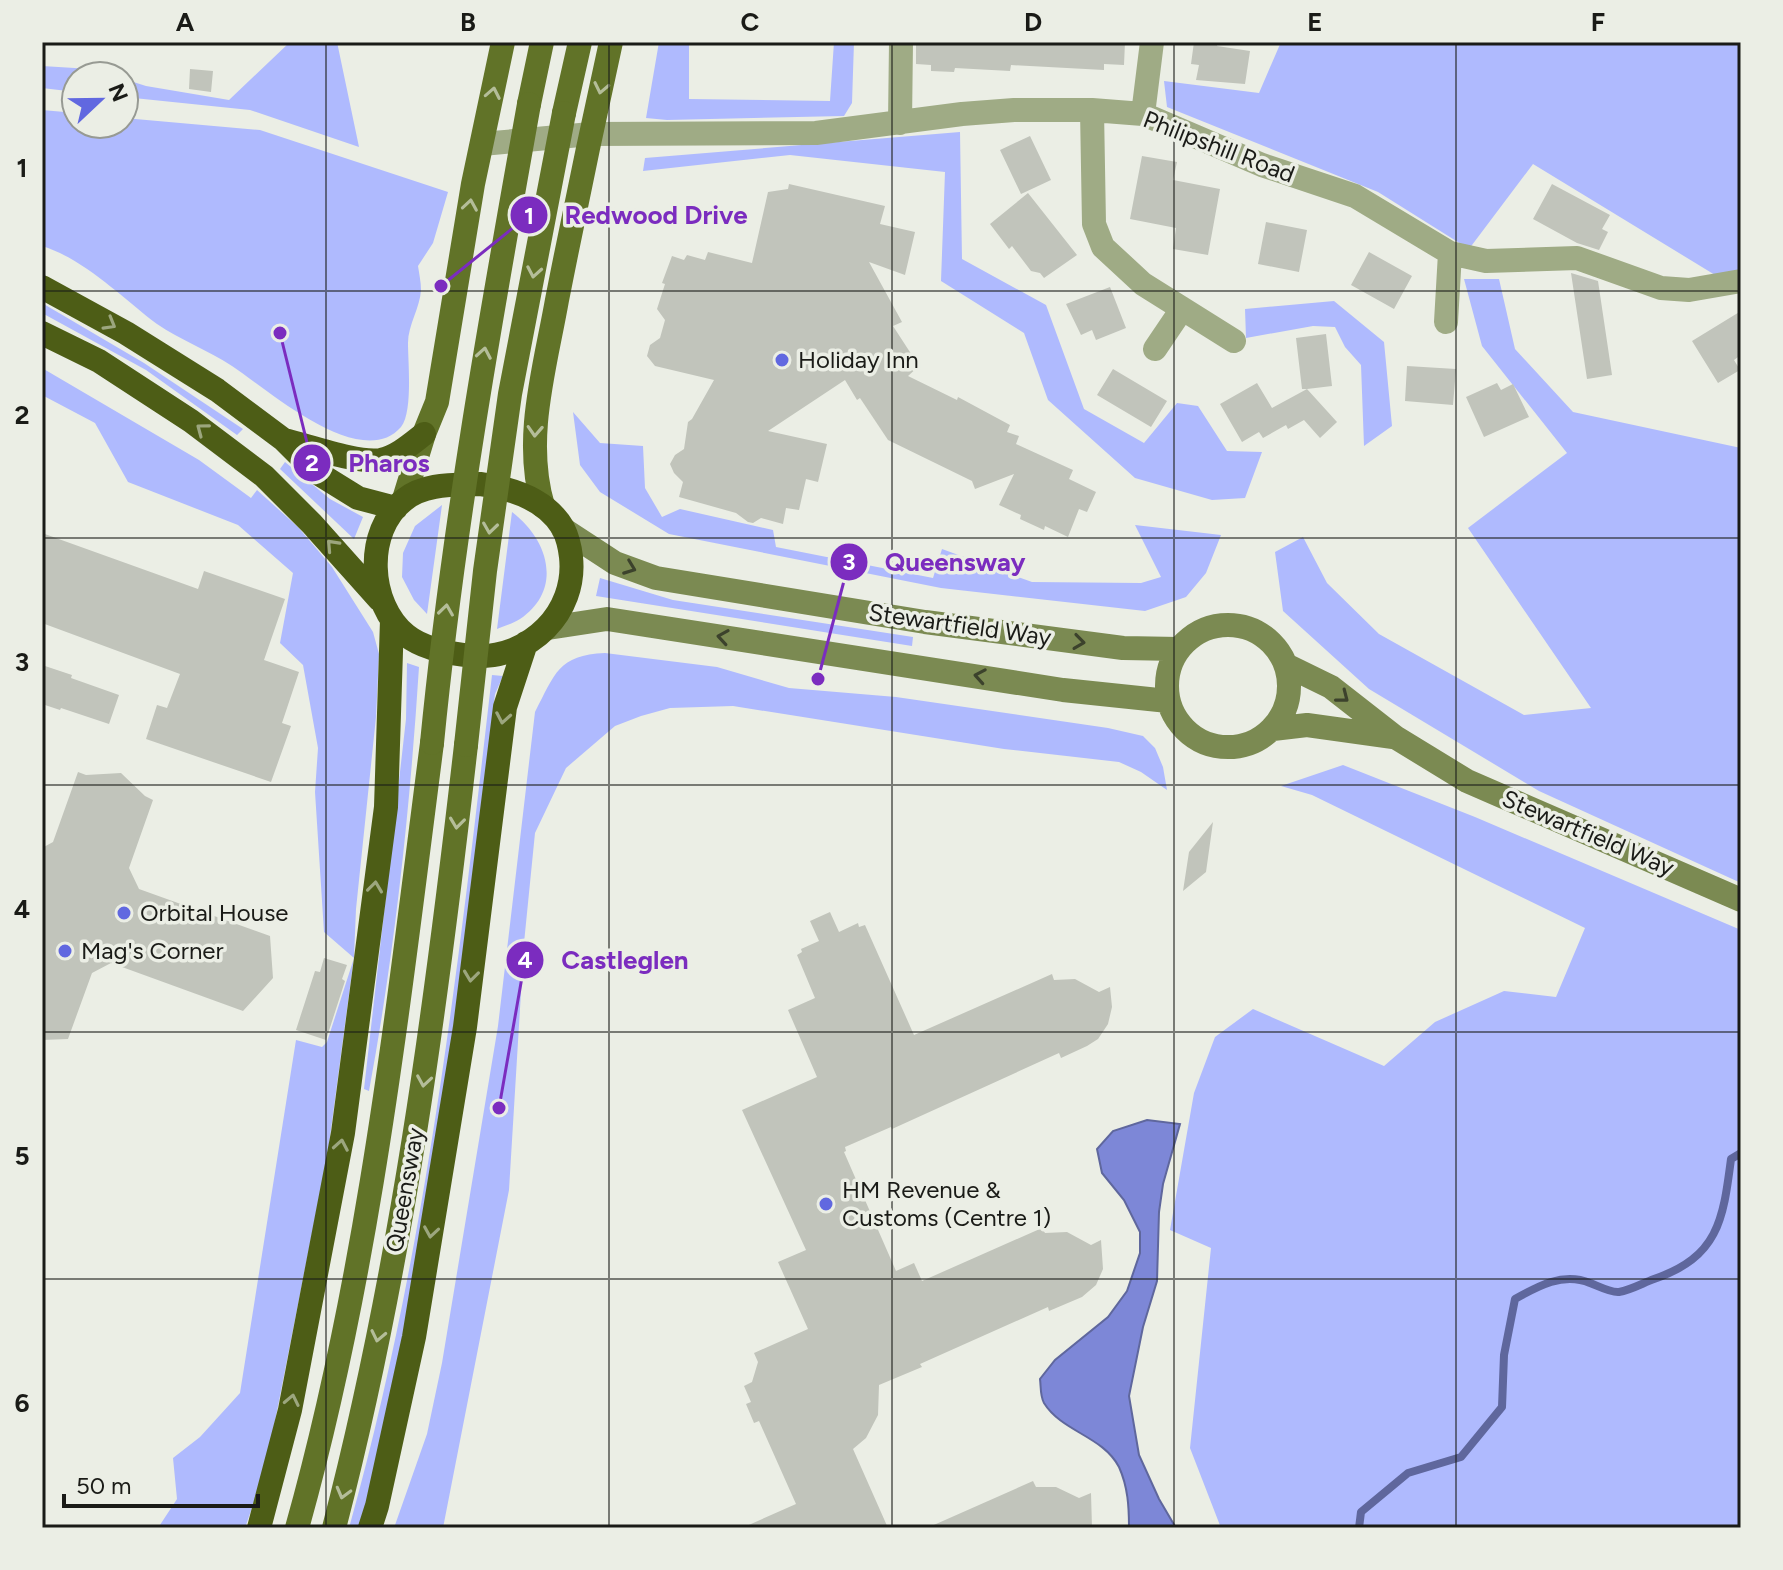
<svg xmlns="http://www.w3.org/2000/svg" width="1783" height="1570" viewBox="0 0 1783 1570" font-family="Figtree,sans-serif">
<rect width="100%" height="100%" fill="#ebeee5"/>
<path fill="#afbafe" d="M290,42H337L359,147L250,110L124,97V79L146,86L229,100Z
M659,42H689V99L830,101L834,42H854L852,103L844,116L667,120L646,118Z
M1281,42H1741V272L1720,278L1533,164L1469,249L1378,192L1167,107L1164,81L1259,93Z
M42,66L91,69L114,76H76V92L42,88Z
M42,110L76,113V124H124V118L260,130L448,192L433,243L418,266C419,273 421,282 421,290C420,308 408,325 408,343C408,362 413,412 401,427C361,473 267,389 232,366C208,350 180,340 157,324C121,297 86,260 42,246Z
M960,132L962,259L1046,305L1084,409L1144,443L1177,403L1198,406L1227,451L1262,452L1245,498L1212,500L1135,478L1048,400L1024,333L941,281L945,172L790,155L643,171L645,158Z
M1464,279H1499L1515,349L1573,412L1741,448V883L1539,791L1369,689L1283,611L1275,552L1303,537L1327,583L1379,634L1524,715L1591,708L1468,528L1567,453L1482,346Z
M1334,301L1384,342L1392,426L1364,446L1361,365L1345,347L1335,327L1313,326L1246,338L1245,309Z
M42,303L144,363L243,429L237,435L146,370L42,313Z
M42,368L199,460L251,498L257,490L298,527L332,567L373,632L379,654L376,717L356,909L354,957L328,1152L266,1467L245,1528H158L177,1499L173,1458L200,1437L240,1393L296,1040L322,1047L327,1042L354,958L324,932L315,792L318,748L303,665L280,643L293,573L238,525L128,482L95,423L42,395Z
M573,412L600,443L643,446L645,488L662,517L680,509L773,530L776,547L933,578L942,549L1032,582L1141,583L1161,577L1135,525L1221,535L1206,573L1186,597L1145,611L941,588L669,534L600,492L580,465Z
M285,462L330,499L363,517L354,539L280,469Z
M442,505L427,614L414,600L402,577L403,553L415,526Z
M512,512C548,539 564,589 520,619C514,623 504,626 497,629Z
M600,578L673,600L913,637L912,646L596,596Z
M605,653L717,667L789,688L896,697L1108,728L1143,736L1155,748L1163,767L1167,790L1141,772L1119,762L1004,749L733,706L670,708L641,716L615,726L566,768L535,833L524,943L509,1190L443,1528H394L427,1434L442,1363L498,1026L535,712C555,674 558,655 605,653Z
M407,663L419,667C410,808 395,951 369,1091L364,1089L406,719Z
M492,675L503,676L495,694L457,1022L397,1378L360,1528H349C427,1250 459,961 492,675Z
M1343,765L1475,817L1741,930V1528H1221L1190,1448L1211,1248L1170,1230L1194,1093L1215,1037L1253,1009L1384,1066L1435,1022L1504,991L1556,997L1585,928L1312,795L1281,786Z"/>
<path fill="#7d87d7" stroke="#5f679d" stroke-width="2" d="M1147,1120L1180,1124L1163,1184L1159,1212L1157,1281L1143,1327L1129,1396L1139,1455L1159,1499L1176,1528H1129C1129,1507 1128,1487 1119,1467C1103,1436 1062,1432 1044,1403C1040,1396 1041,1386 1040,1379L1055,1360L1108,1317L1127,1291L1140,1253V1232L1124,1200L1102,1173L1097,1149L1113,1131Z"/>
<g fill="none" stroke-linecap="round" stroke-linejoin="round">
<path stroke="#5f679d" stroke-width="8" d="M1359,1528L1361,1512L1408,1473L1461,1457L1502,1407L1504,1355L1515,1299C1538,1286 1563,1272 1590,1283C1598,1286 1611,1293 1619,1292C1631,1290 1643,1283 1654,1279C1718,1257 1723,1221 1731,1159L1741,1153"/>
</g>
<path fill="#c1c4bb" d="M916,42H1125L1124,65L1104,64V70L1011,65L1010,71L955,68L954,72L931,71V65L916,64Z
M1194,42H1218L1217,46L1250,51L1245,84L1196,80L1199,65L1191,64Z
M190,69L213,71L211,92L189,89Z
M1030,136L1051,180L1021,194L1000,150Z
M1142,156L1177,162L1173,180L1220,189L1208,255L1173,249L1176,228L1130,219Z
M789,184L885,206L880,224L915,232L905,275L869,262L902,322L893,326L919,366L908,376L957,400L958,397L1010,425L1007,432L1019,436L1016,444L1073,470L1069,479L1096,492L1087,512L1079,509L1068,537L1045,526L1044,530L1020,519L1021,515L999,505L1014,474L975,489L972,481L888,440L860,398L857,400L845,380L768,431L827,444L818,482L806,479L799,510L786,508L783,524L761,518L753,523L748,522L736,513L679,497L683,482L674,473L670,464L675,455L684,449L688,422L692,419L714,380L655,366L647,356L650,345L660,338L665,320L657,309L665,284L662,283L672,256L684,260L687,255L705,260L708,252L752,263L768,192L788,189Z
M1552,184L1610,215L1602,229L1608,232L1599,250L1577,243L1533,219Z
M1028,193L1077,255L1044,278L1040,273L1031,271L1012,246L1009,249L990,224Z
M1266,222L1307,230L1299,272L1258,264Z
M1369,252L1412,276L1394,309L1351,285Z
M1571,273L1598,281L1612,375L1587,379Z
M1110,287L1126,328L1096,340L1092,330L1081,335L1066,304Z
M1741,311V355L1734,360L1740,370L1718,383L1692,341Z
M1326,334L1332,386L1307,389L1337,422L1320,438L1304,420L1288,429L1286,425L1263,438L1259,432L1242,442L1220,404L1257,383L1272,408L1307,389H1302L1296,338Z
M1407,366L1456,369L1453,405L1405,401Z
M1113,369L1167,401L1151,427L1097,395Z
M1497,383L1501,390L1513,384L1529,417L1484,437L1466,397Z
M42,533L198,589L204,571L285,599L264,660L299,672L282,723L291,726L271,782L146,739L157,705L167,708L180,674L42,623Z
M42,665L72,675L71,678L119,695L109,724L61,708L60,710L42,704Z
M78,772L86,775L121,773L145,796L153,800L129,868L139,889L270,936L273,978L243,1011L111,963L92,973L68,1039L42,1040V848L53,842Z
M1213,822L1206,872L1183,891L1189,852Z
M830,912L839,932L858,923L859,927L865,925L914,1035L1052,974L1054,980L1075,979L1099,992L1110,987L1112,1007L1108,1024L1098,1039L1087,1046L1061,1058L1059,1053L892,1129L891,1127L845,1147L846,1151L844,1152L896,1271L914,1263L922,1281L1042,1228L1045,1233L1067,1232L1091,1245L1101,1240L1103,1269L1096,1285L1082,1297L1049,1311L1048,1307L920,1364L922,1367L879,1385L878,1415L866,1438L853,1449L888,1528H742L796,1504L759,1421L754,1423L746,1404L751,1402L744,1386L752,1382L758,1362L754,1353L808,1329L778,1262L806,1250L742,1110L817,1077L788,1010L815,998L797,955L802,952L801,949L819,941L810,921Z
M324,958L347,965L342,979L345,981L326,1040L296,1030L315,971L320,972Z
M1033,1481L1036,1487H1056L1079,1498L1091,1493L1092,1528H927Z"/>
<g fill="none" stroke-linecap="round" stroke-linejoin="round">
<path stroke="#9fab85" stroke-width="24" d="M1092,110L1094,224L1103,247L1143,284L1234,341
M1143,114L1152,42
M900,123L901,42
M482,144L591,134L816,133L962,114L1014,110H1092L1143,114L1262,165L1355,196L1450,253L1486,261L1577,258L1661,288L1689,290L1741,281
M1446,322L1450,253
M1155,349L1182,309"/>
<path stroke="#7b8a52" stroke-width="24" d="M563,529L615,563L656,578L925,622L1123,648L1179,649
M1167 686a61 61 0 1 1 122 0a61 61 0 1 1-122 0Z
M548,628L607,619L1063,690L1168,701
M1286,665L1331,687L1395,737L1467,781L1741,900
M1273,729L1307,725L1393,737"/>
<path stroke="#617328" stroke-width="24" d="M529,104L542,42
M564,113L580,42
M404,499L424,434L437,402L473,184L503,42
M543,506C523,439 545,368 557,300C574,214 592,128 611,42
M297,1528C369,1272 398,1006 432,743
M334,1528C401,1271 436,1008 466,745"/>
<path stroke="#4d5d16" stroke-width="24" d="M42,287L126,333L217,390L284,440L316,472L358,498L396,508
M42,333L99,361L191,421L264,476L312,524L379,599
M284,440C309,446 359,464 381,460C398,456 411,444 424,434
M480,484C510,488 546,499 563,528C567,536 570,548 571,557C577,612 530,659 474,656C452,654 423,649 406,635C368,604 364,531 404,500C424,483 455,485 480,484Z
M259,1528L290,1410L343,1133L386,807L392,620
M370,1528L377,1506L414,1337L465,1027L505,707L526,643"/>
<path stroke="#617328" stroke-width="24" d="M432,743C453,528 491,316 529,104
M466,745L485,571L510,394L564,113"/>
</g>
<defs><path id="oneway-chevron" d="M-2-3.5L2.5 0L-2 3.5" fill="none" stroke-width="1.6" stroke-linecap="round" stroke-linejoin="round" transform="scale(2)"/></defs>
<g stroke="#b4bd99">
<use href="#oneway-chevron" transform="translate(601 88) rotate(102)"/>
<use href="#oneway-chevron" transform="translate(493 93) rotate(-79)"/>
<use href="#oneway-chevron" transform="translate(470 205) rotate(-81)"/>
<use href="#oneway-chevron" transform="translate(534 272) rotate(100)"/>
<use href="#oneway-chevron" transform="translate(484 353) rotate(-80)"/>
<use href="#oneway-chevron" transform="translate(535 431) rotate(93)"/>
<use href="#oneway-chevron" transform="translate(490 528) rotate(98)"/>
<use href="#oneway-chevron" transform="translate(446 610) rotate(-82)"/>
<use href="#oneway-chevron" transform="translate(457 823) rotate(97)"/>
<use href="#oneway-chevron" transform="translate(424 1081) rotate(99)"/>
<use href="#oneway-chevron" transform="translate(378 1336) rotate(102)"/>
<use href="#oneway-chevron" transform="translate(343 1493) rotate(105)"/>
</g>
<g stroke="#9ca67e">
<use href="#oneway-chevron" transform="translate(110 324) rotate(30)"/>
<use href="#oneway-chevron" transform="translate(202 429) rotate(-143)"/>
<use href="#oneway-chevron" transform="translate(332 545) rotate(-133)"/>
<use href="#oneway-chevron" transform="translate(503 718) rotate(100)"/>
<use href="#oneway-chevron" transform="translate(375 887) rotate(-83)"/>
<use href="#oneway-chevron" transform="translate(471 976) rotate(97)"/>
<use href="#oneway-chevron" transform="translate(341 1145) rotate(-80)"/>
<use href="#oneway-chevron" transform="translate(431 1232) rotate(99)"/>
<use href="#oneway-chevron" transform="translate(292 1400) rotate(-78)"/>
</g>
<g stroke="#3c422c">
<use href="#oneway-chevron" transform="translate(630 568) rotate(21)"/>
<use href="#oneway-chevron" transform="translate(723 637) rotate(-171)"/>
<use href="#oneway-chevron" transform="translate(1079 642) rotate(8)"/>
<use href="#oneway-chevron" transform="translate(980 676) rotate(-170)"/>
<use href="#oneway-chevron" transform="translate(1343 697) rotate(38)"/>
</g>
<path fill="none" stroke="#1a1b17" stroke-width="2" stroke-opacity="0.55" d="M326,42V1528M609,42V1528M892,42V1528M1174,42V1528M1456,42V1528M42,291H1741M42,538H1741M42,785H1741M42,1032H1741M42,1279H1741"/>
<g fill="#6168e0" stroke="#ebeee5" stroke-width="3">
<circle cx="782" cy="360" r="8"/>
<circle cx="124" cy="913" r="8"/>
<circle cx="65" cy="951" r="8"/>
<circle cx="826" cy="1204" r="8"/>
</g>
<g text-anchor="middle" stroke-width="7" stroke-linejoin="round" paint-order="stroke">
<g font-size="24" fill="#1a1b17" stroke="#ebeee5">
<text transform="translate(1219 147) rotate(21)" y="8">Philipshill Road</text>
<text transform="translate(960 625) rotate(8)" y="8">Stewartfield Way</text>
<text transform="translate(1588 833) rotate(23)" y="8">Stewartfield Way</text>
<text transform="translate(405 1190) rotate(-80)" y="8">Queensway</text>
</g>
<g font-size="24" fill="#1a1b17" stroke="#ebeee5" text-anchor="start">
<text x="798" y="368">Holiday Inn</text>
<text x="140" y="921">Orbital House</text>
<text x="81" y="959">Mag's Corner</text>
<text x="842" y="1198">HM Revenue &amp;<tspan x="842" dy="28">Customs (Centre 1)</tspan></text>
</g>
</g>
<path fill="none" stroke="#7b2cbf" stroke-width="3" d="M441 286L529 215M280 333L312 463M818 679L849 562M499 1108L525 960"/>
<g fill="#7b2cbf" stroke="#ebeee5" stroke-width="3">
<circle cx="441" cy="286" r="8"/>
<circle cx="280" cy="333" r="8"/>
<circle cx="818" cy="679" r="8"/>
<circle cx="499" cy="1108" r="8"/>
<circle cx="529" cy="215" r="20"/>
<circle cx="312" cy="463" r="20"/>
<circle cx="849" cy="562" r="20"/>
<circle cx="525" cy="960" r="20"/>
</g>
<g font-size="24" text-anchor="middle" font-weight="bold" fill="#fff">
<text x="529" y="224">1</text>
<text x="312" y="471">2</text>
<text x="849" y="570">3</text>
<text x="525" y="968">4</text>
</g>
<g font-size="26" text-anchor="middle" font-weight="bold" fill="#7b2cbf" stroke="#ebeee5" stroke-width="7" stroke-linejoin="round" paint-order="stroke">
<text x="656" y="224">Redwood Drive</text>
<text x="389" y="472">Pharos</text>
<text x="955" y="571">Queensway</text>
<text x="625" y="969">Castleglen</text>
</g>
<rect width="1783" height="1570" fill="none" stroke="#ebeee5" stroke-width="88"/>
<g transform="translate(100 100) rotate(68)"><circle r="38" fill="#ebeee5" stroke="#979a93" stroke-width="2"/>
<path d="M0-6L14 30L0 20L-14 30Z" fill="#6168e0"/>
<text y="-12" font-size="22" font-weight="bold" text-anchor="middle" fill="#1a1b17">N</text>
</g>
<path d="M64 1494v12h194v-12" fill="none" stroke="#1a1b17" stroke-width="4"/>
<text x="76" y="1494" font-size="24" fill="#1a1b17" stroke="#ebeee5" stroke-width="6" paint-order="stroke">50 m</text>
<rect x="44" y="44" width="1695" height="1482" fill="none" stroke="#1a1b17" stroke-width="3"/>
<g font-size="26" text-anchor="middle" font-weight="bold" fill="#1a1b17">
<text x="185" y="31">A</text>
<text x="468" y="31">B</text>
<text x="750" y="31">C</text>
<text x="1033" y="31">D</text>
<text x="1315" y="31">E</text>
<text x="1598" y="31">F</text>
<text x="22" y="177">1</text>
<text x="22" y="424">2</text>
<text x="22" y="671">3</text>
<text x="22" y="918">4</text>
<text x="22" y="1165">5</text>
<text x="22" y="1412">6</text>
</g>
</svg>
